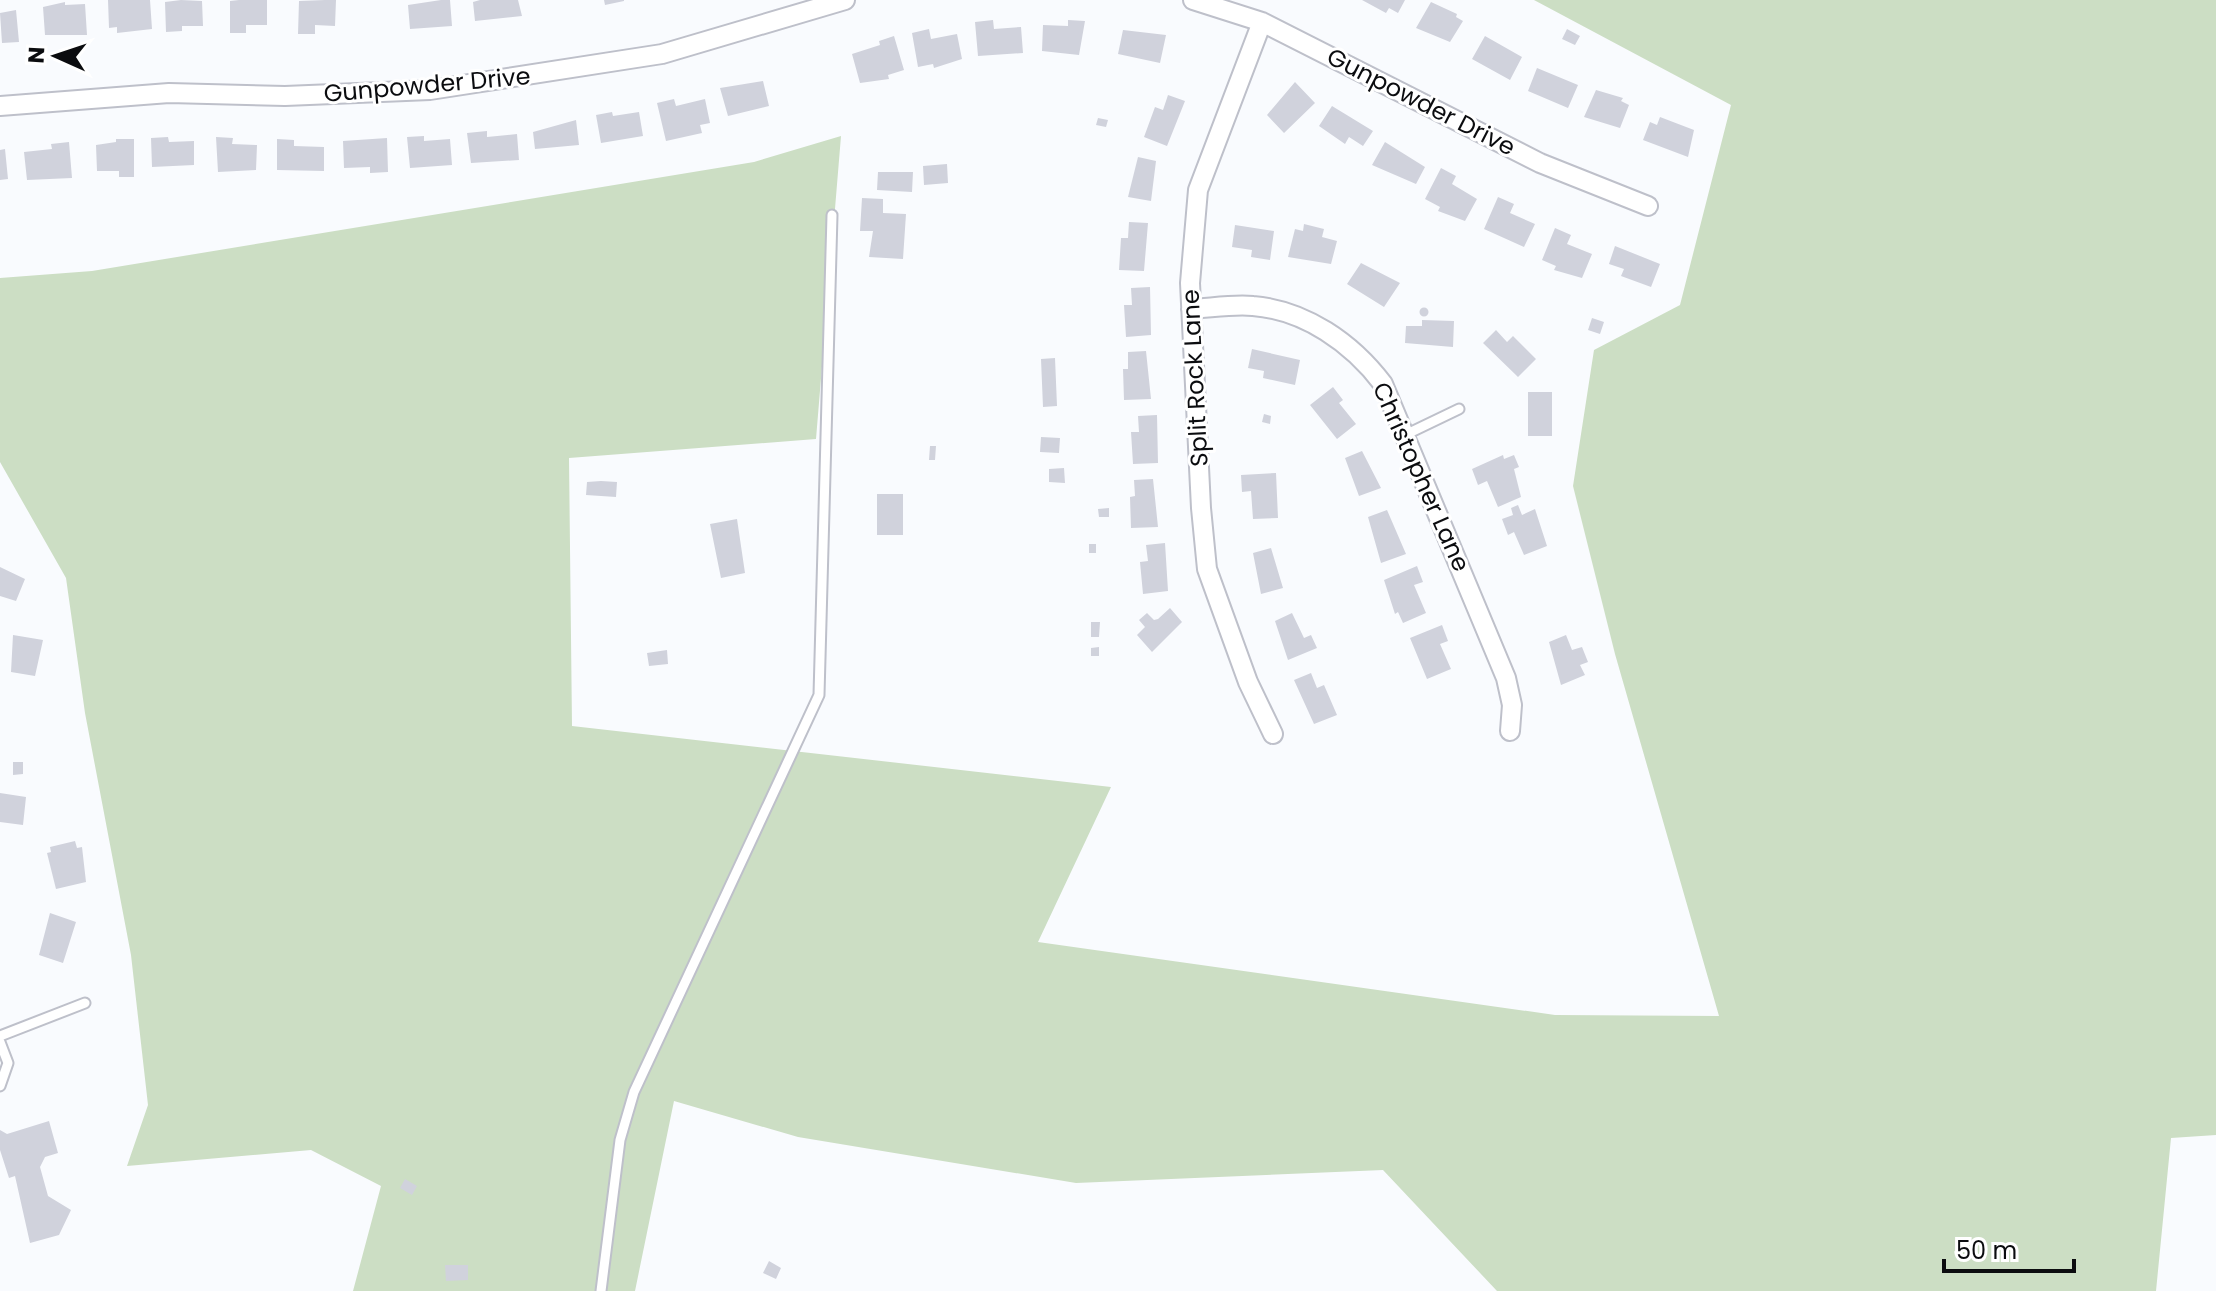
<svg xmlns="http://www.w3.org/2000/svg" width="2216" height="1291" viewBox="0 0 2216 1291" font-family="Poppins,sans-serif">
<rect width="100%" height="100%" fill="#f9fbfe"/>
<path fill="#ccdec4" d="M1534,0H2216V1135L2171,1138L2156,1291H1497L1383,1170L1076,1183L798,1137L674,1101L635,1291H353L381,1186L311,1150L127,1166L148,1105L131,955L85,713L66,578L0,462V278L92,271L754,162L841,136L816,439L569,458L572,726L1111,787L1038,942L1555,1015L1719,1016L1615,654L1573,486L1594,350L1680,305L1731,105Z"/>
<path fill="#d0d2dc" d="M108,0H150L152,29L117,33V27L109,28Z
M181,0L202,1L203,26H182V31L166,32L165,2Z
M239,0H267V25H246V33H230V1Z
M325,0H336L335,26L315,25V34H298L299,1Z
M441,0H450L452,26L410,29L408,5Z
M480,0H518L522,16L475,21L473,2Z
M604,0H624V1L605,5Z
M1362,0H1405L1398,13L1389,8L1386,13Z
M65,2V5L85,4L87,35H45L43,7Z
M1431,2L1457,14L1456,17L1463,21L1450,42L1416,28Z
M16,10L19,42L2,43L0,13Z
M993,20L994,29L1021,27L1023,53L978,56L975,22Z
M1068,20L1085,21L1079,55L1042,51L1043,25L1068,26Z
M929,29L931,39L957,34L962,59L934,68L933,64L918,67L912,33Z
M1567,29L1580,36L1575,45L1562,39Z
M1123,30L1166,35L1160,63L1118,54Z
M894,36L904,70L888,75L889,79L860,83L852,54L880,45L879,41Z
M1485,36L1522,57L1510,80L1472,59Z
M1537,68L1578,85L1568,108L1528,91Z
M763,81L769,106L728,116L720,88Z
M1295,82L1315,103L1284,133L1267,115Z
M1596,90L1623,98L1621,101L1629,105L1620,128L1584,117Z
M1168,95L1185,101L1167,146L1144,137L1155,107L1163,110Z
M674,99L676,106L705,99L710,123L700,125L702,133L666,141L657,103Z
M1332,106L1373,131L1363,146L1349,137L1345,144L1319,126Z
M612,112L613,116L639,112L643,136L601,143L596,115Z
M1660,117L1694,130L1688,157L1643,140L1650,122L1657,125Z
M1098,118L1108,120L1106,127L1096,125Z
M576,120L579,145L535,149L533,132Z
M487,131V137L517,134L519,160L471,163L467,133Z
M424,136V141L450,139L452,165L410,168L407,137Z
M168,137L169,142L194,141V165L152,167L151,138Z
M216,137L233,138L232,144L257,145L256,170L218,172Z
M387,138L388,172L370,173V167L344,168L343,141Z
M116,139H134V177H119V171H97L96,145L116,142Z
M277,139L294,140V146L324,147V171L277,170Z
M69,142L72,178L27,180L24,152L52,149L51,144Z
M1385,142L1425,167L1416,184L1372,165Z
M5,149L8,179L0,180V150Z
M1138,157L1156,161L1151,201L1128,197Z
M947,164L948,183L924,185L923,166Z
M1441,168L1456,176L1452,184L1477,199L1465,221L1438,211L1440,207L1425,199Z
M878,172H913L912,192L877,190Z
M1498,197L1514,204L1510,213L1535,224L1524,247L1484,229Z
M862,198L883,199V213L906,214L903,259L869,257L873,231H860Z
M1129,222L1148,223L1144,271L1119,270L1121,238H1128Z
M1304,224L1324,229L1322,237L1337,241L1331,264L1288,257L1295,229L1303,231Z
M1235,225L1274,231L1270,260L1251,257L1252,250L1232,247Z
M1555,228L1571,235L1567,244L1592,254L1582,278L1554,270L1556,266L1542,260Z
M1615,246L1660,264L1651,287L1621,276L1624,269L1609,264Z
M1361,263L1400,283L1384,307L1347,284Z
M1150,287L1151,335L1126,337L1124,305H1132L1131,288Z
M1419.5 312a4.5 4.5 0 1 1 9 0a4.5 4.5 0 1 1-9 0Z
M1592,318L1604,322L1600,334L1588,330Z
M1422,320L1454,321L1453,347L1405,343L1406,326H1422Z
M1496,330L1507,342L1513,336L1536,359L1518,377L1483,343Z
M1252,349L1300,360L1295,385L1263,378L1264,371L1248,368Z
M1146,351L1151,399L1124,400L1123,369H1128V352Z
M1055,358L1057,406L1043,407L1041,359Z
M1333,387L1343,400L1339,403L1356,424L1337,439L1310,405Z
M1528,392H1552V436H1528Z
M1264,414L1271,416L1270,424L1262,422Z
M1157,415L1158,463L1133,464L1131,432H1139L1138,416Z
M1041,437L1060,438L1059,453L1040,452Z
M930,446H936L935,460H929Z
M1362,451L1381,488L1359,496L1345,458Z
M1503,455L1504,459L1514,455L1519,467L1514,469L1521,497L1498,507L1487,481L1478,485L1472,469Z
M1064,468L1065,483L1049,482V469Z
M1276,473L1278,518L1253,519L1251,491L1242,492L1241,475Z
M1153,479L1158,527L1131,528L1130,497L1135,496L1134,480Z
M601,481L617,482L616,497L586,495L587,482Z
M877,494H903V535H877Z
M1518,505L1522,515L1535,509L1547,546L1524,555L1514,532L1508,535L1502,519L1513,515L1511,508Z
M1109,508V517H1099L1098,509Z
M1387,510L1406,554L1381,563L1368,517Z
M737,519L745,573L721,578L710,524Z
M1165,543L1168,591L1143,594L1140,562L1148,561L1146,545Z
M1089,544H1096V553H1089Z
M1271,548L1283,588L1261,594L1253,553Z
M1417,566L1423,582L1414,585L1426,613L1403,623L1398,612L1395,614L1384,580Z
M0,567L25,579L16,601L0,596Z
M1170,608L1182,622L1152,652L1137,635L1145,627L1139,620L1147,613L1154,620L1158,619Z
M1292,613L1304,638L1311,635L1317,648L1288,660L1275,621Z
M1091,622H1100L1099,637H1091Z
M1442,625L1448,641L1440,644L1451,669L1427,679L1410,638Z
M13,635L43,640L35,676L11,672Z
M1566,635L1572,650L1582,647L1588,662L1580,665L1585,675L1561,685L1549,642Z
M1099,647V656H1091V648Z
M667,650L668,664L649,666L647,653Z
M1311,673L1317,688L1324,685L1337,715L1314,724L1294,680Z
M13,762H23V774L13,775Z
M0,793L26,797L23,825L0,822Z
M75,841L77,848L82,847L86,882L56,889L47,853L51,852L50,847Z
M50,913L76,922L63,963L39,955Z
M49,1121L58,1153L45,1157L40,1167L48,1196L71,1210L59,1235L30,1243L15,1176L9,1178L0,1150V1130L7,1134Z
M405,1179L417,1186L412,1195L400,1188Z
M769,1261L781,1268L776,1279L763,1273Z
M445,1265H468V1280L446,1281Z"/>
<g fill="none" stroke-linecap="round" stroke-linejoin="round">
<g stroke="#bec0ca" stroke-width="13">
<path id="lane" d="M1407,434L1459,409
M0,1036L85,1003
M0,1042L8,1063L0,1086
M601,1291L620,1140L634,1092L819,695L832,215"/>
</g>
<g stroke="#bec0ca" stroke-width="22">
<path id="street" d="M1193,0L1262,22L1540,163L1648,206
M1262,22L1198,190L1190,283L1201,508L1207,569L1248,682L1273,734
M0,106L169,93L285,96L430,90L662,54L845,0
M1191,309C1211,308 1233,304 1253,306C1305,310 1352,343 1383,384L1506,678L1512,705L1510,731"/>
</g>
<use href="#lane" stroke="#fff" stroke-width="9"/>
<use href="#street" stroke="#fff" stroke-width="18"/>
</g>
<g text-anchor="middle" stroke-width="6" stroke-linejoin="round" paint-order="stroke">
<g font-size="24" fill="#0b0c0f" stroke="#fff">
<text transform="translate(427 85) rotate(-5)" y="8">Gunpowder Drive</text>
<text transform="translate(1421 102) rotate(27)" y="8">Gunpowder Drive</text>
<text transform="translate(1195 378) rotate(-93)" y="8">Split Rock Lane</text>
<text transform="translate(1421 477) rotate(66)" y="8">Christopher Lane</text>
</g>
</g>
<g transform="translate(56 56) rotate(273)" stroke="#ffffff" stroke-width="6" paint-order="stroke">
<path d="M0-6L14 30L0 20L-14 30Z" fill="#0b0c0f"/>
<text y="-12" font-size="22" font-weight="bold" text-anchor="middle" fill="#0b0c0f">N</text>
</g>
<path d="M1944 1259v12h130v-12" fill="none" stroke="#0b0c0f" stroke-width="4"/>
<text x="1956" y="1259" font-size="24" fill="#0b0c0f" stroke="#ffffff" stroke-width="6" paint-order="stroke">50 m</text>
</svg>
